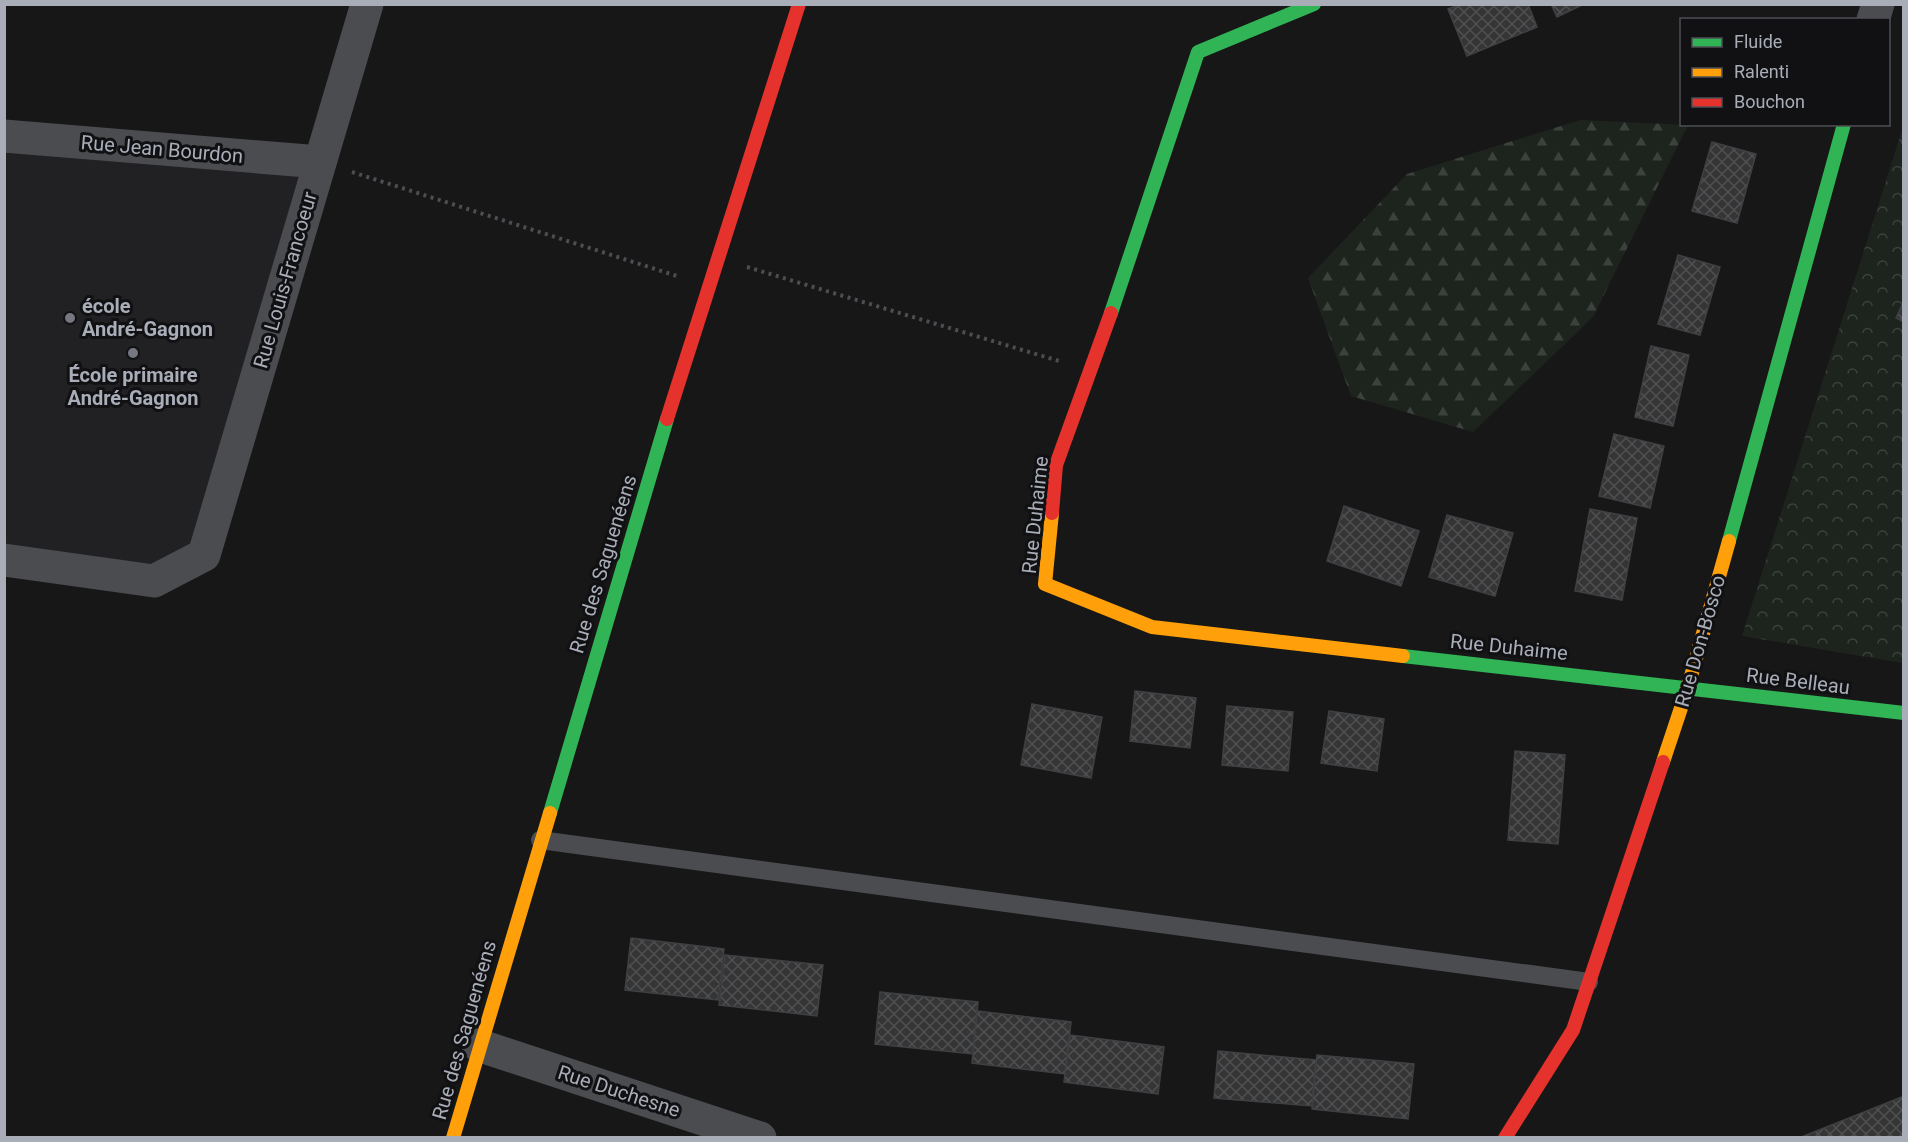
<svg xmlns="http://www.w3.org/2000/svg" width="1908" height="1142" viewBox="0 0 1908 1142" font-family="Roboto,sans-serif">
<defs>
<pattern id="forest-firs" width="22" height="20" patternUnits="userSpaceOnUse" patternTransform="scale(1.5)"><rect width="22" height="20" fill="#1d241e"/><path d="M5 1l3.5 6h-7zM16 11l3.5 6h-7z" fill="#3b413d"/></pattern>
<pattern id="park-crowns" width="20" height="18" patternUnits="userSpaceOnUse" patternTransform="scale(1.5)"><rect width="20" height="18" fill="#1d241e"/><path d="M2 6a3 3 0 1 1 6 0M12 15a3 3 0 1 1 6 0" fill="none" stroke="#3b413d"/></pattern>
<pattern id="building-cross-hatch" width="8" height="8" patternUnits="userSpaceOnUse" patternTransform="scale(1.5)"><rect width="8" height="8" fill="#353536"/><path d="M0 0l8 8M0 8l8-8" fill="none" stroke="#4f5051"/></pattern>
</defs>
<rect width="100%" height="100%" fill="#171717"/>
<path fill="#212123" d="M5,132L326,157L193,563L148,566L5,549Z"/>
<path fill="url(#forest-firs)" d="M1580,120L1688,125L1593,317L1473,432L1351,396L1308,278L1407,174Z"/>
<path fill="url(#park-crowns)" d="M1903,127V663L1742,636Z"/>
<path fill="url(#building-cross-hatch)" stroke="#3f4043" stroke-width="1.5" d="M1461,4H1528L1537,27L1467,56L1448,9Z
M1551,4H1584L1557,17Z
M1712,142L1756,154L1737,223L1692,211Z
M1678,255L1720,267L1700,335L1658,324Z
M1904,301V322L1896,318Z
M1651,346L1689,355L1673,426L1635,417Z
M1614,434L1664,446L1650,508L1599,496Z
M1344,506L1419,531L1401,586L1327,561Z
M1590,509L1637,518L1622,600L1575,591Z
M1447,515L1513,533L1495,596L1429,577Z
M1135,691L1196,698L1190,748L1130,741Z
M1032,704L1102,717L1091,778L1021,765Z
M1227,706L1293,712L1288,771L1222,765Z
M1329,711L1384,719L1377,771L1321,763Z
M1515,751L1565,755L1558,844L1508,840Z
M631,938L724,949L718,1000L625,990Z
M725,955L823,965L817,1016L719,1005Z
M880,992L978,1002L973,1054L875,1044Z
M977,1011L1071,1022L1065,1074L972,1063Z
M1070,1035L1164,1047L1158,1094L1064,1082Z
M1218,1051L1316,1060L1312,1106L1214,1098Z
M1317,1055L1414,1064L1408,1119L1312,1109Z
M1904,1096V1138H1799Z"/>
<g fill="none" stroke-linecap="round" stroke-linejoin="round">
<path stroke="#4d4e52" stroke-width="4" stroke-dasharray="3 4.5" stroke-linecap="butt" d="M352,172L677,276
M747,267L1059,361"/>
<path stroke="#4b4c50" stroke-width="18" d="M540,840L1589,982"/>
<path stroke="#4b4c50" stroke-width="33" d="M1873,20L1878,4
M4,136L320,162
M4,560L154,581L204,555L367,4
M478,1045L760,1138"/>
<path stroke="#30b455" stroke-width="14" d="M1111,313L1198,52L1314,4
M1729,541L1844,124
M1403,656L1904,713
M550,813L667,419"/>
<path stroke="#ff9f0a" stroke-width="14" d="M1052,513L1045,584L1152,627L1403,656
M1663,762L1688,687L1729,541
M453,1138L550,813"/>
<path stroke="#e5322d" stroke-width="14" d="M667,419L799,4
M1052,513L1056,465L1111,313
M1505,1138L1573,1030L1663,762"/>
</g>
<g fill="#757880" stroke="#111113" stroke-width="2">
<circle cx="70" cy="318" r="6"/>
<circle cx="133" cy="353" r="6"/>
</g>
<g text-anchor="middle" stroke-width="6" stroke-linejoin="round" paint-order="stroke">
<g font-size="20" fill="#a8adb8" stroke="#111113">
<text transform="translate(162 149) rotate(5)" y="7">Rue Jean Bourdon</text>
<text transform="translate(285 280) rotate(-74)" y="7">Rue Louis-Francoeur</text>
<text transform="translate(1035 515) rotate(-84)" y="7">Rue Duhaime</text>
<text transform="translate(603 564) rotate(-73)" y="7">Rue des Saguenéens</text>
<text transform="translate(1700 641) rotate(-74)" y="7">Rue Don-Bosco</text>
<text transform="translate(1509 647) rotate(6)" y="7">Rue Duhaime</text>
<text transform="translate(1798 681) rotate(7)" y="7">Rue Belleau</text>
<text transform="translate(464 1030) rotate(-74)" y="7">Rue des Saguenéens</text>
<text transform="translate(619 1091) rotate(18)" y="7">Rue Duchesne</text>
</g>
<g font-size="20" font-weight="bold" fill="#a8adb8" stroke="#111113" text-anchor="start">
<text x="82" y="313">école<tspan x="82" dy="23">André-Gagnon</tspan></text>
<text x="133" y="382" text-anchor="middle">École primaire<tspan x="133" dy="23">André-Gagnon</tspan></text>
</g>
</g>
<rect width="1908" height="1142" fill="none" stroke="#a8adb8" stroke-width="12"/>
<rect x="1680" y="18" width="210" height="108" fill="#111113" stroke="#4d4f55" stroke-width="1.5"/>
<rect x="1692" y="38" width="30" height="9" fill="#30b455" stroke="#4d4f55" stroke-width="1.5"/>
<text x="1734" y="48" font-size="18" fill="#a8adb8">Fluide</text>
<rect x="1692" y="68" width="30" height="9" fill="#ff9f0a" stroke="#4d4f55" stroke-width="1.5"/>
<text x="1734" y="78" font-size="18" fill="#a8adb8">Ralenti</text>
<rect x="1692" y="98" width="30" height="9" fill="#e5322d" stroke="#4d4f55" stroke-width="1.5"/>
<text x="1734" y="108" font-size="18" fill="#a8adb8">Bouchon</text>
</svg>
